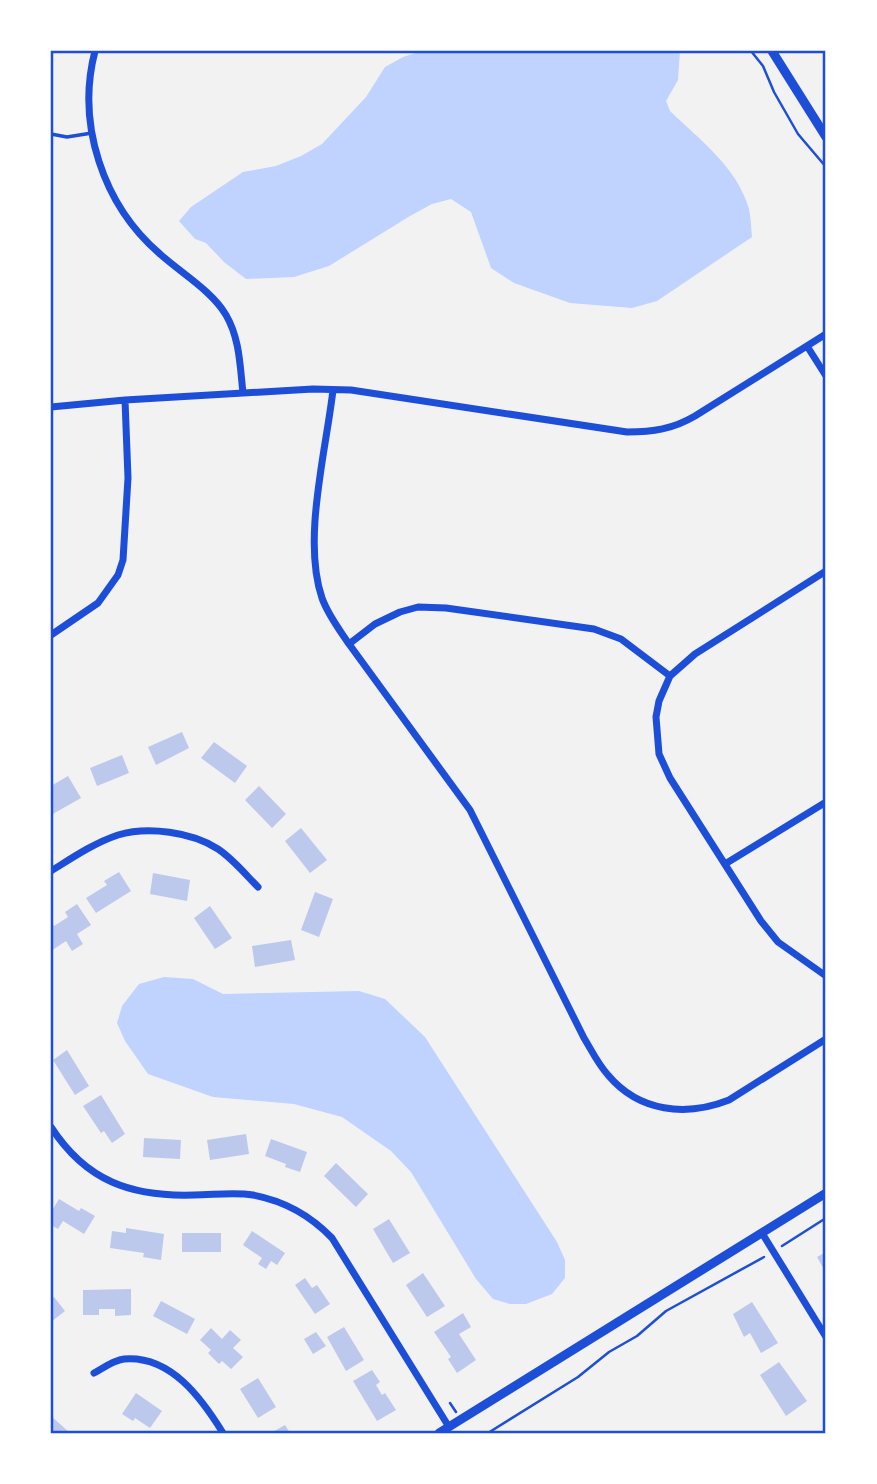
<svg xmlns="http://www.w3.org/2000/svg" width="877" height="1484" viewBox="0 0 877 1484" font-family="'IBM Plex Serif',serif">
<rect width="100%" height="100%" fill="#f2f2f2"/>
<path fill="#bfd3fe" d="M422,51H680L678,80L666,101L670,111C700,140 737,167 749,209C751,218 751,228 752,237L657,301L632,308L570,303L514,283L491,268L471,212L451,199L432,204L410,216L329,266L294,277L246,279L224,262L206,243L195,239L179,221L191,207L243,172L276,166L301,156L322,144L366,97L385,67L403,57Z
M164,977L193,979L223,994L359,991L385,999L425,1037L557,1242L565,1260V1278L552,1294L526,1304H510L493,1299L476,1279L411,1172L391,1151L342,1117L294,1104L213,1097L148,1074L125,1041L117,1023L122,1006L139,984Z"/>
<path fill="#bdc9ec" d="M182,732L189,748L156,765L148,747Z
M214,742L247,766L235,783L201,758Z
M122,755L129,773L97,786L90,768Z
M68,776L81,798L51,815V786Z
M259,786L286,814L272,828L245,800Z
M301,828L327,860L310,873L285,841Z
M119,872L131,891L96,913L86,898L107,885L104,881Z
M153,873L190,880L187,901L150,894Z
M315,892L333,899L319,937L301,930Z
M77,904L91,925L77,934L83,944L72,951L66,941L51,951V921L54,926L68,917L65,912Z
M210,906L232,938L215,949L194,918Z
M291,940L295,960L255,967L252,946Z
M67,1050L89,1086L75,1095L53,1060Z
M101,1095L125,1134L112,1143L104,1131L101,1133L83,1106Z
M246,1134L249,1154L210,1160L207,1140Z
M144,1138L181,1140L180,1159L143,1157Z
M271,1139L307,1152L300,1172L285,1167L286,1164L265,1156Z
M336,1163L368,1194L356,1207L324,1176Z
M59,1199L79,1211L81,1208L95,1216L84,1234L63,1221L58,1229L51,1225V1212Z
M389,1219L410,1253L393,1263L373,1229Z
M126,1228L164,1234L161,1260L143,1257L144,1253L110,1248L112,1231L126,1233Z
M252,1231L285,1253L277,1265L271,1261L266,1269L258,1264L262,1258L243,1245Z
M182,1233H221V1252H182Z
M826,1252V1273L817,1257Z
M423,1273L445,1306L427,1317L406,1285Z
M305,1278L312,1288L317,1285L330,1304L315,1314L295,1285Z
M131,1289V1315L115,1316V1309H99V1315H83V1290Z
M54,1297L65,1311L51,1322V1299Z
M161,1301L195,1319L187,1334L153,1316Z
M752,1302L778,1343L761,1353L750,1333L744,1337L733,1314Z
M463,1313L471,1327L459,1334L476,1360L457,1373L448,1359L451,1357L434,1332Z
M344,1327L364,1360L346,1371L327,1337Z
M211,1328L222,1339L230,1330L241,1340L233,1348L243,1357L231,1369L222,1361L219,1364L208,1353L211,1350L200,1340Z
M316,1332L326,1346L313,1354L304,1339Z
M779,1362L807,1401L786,1416L760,1375Z
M372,1370L380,1382L376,1385L382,1395L385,1393L396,1410L377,1421L353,1381Z
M258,1378L276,1407L258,1418L240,1389Z
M136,1393L162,1411L150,1428L135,1418L133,1421L122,1414Z
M51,1416L70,1433H51Z
M285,1425L290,1433H271Z"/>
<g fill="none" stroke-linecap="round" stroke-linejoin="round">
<path stroke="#1d4ed8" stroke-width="2.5" d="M751,51L763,66L774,92L798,134L826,167
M782,1246L826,1218
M450,1403L456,1412
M488,1433L578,1377L609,1352L637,1336L666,1311L764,1257"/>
<path stroke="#1d4ed8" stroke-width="3.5" d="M51,134L67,137L92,133"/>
<path stroke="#1d4ed8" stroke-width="7" d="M95,51C76,124 103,205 160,254C181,273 212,291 226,315C240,339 240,367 243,393
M807,346L826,376
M333,390C326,451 302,540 322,598C328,615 339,629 349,644L470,810L584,1038C592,1051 598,1064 608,1075C639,1112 686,1117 729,1100L826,1039
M51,407L125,400L313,389L351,390L627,432C653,432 673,429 695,416L826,334
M826,571L695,654L670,676L659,701L656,717L659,754L670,778L761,921L778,942L826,976
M51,635L98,603L118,575L123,560L128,478L125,400
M349,644L375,624L400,612L418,607L446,608L594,629L621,639L670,676
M725,864L826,802
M51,871C72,858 94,843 118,835C148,826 192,832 218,849C233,859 246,875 258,887
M51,1127C86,1181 131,1197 194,1195C213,1195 234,1192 253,1195C285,1201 310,1215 332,1238L449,1427
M762,1233L826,1337
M94,1373C103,1368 114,1360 124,1359C171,1355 202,1399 223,1433"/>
<path stroke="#1d4ed8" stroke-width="9" d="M772,51L826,137
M439,1433L826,1193"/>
</g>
<rect width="877" height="1484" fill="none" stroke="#ffffff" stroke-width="105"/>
<rect x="52" y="52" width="772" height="1380" fill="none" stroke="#1d4ed8" stroke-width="2.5"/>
</svg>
